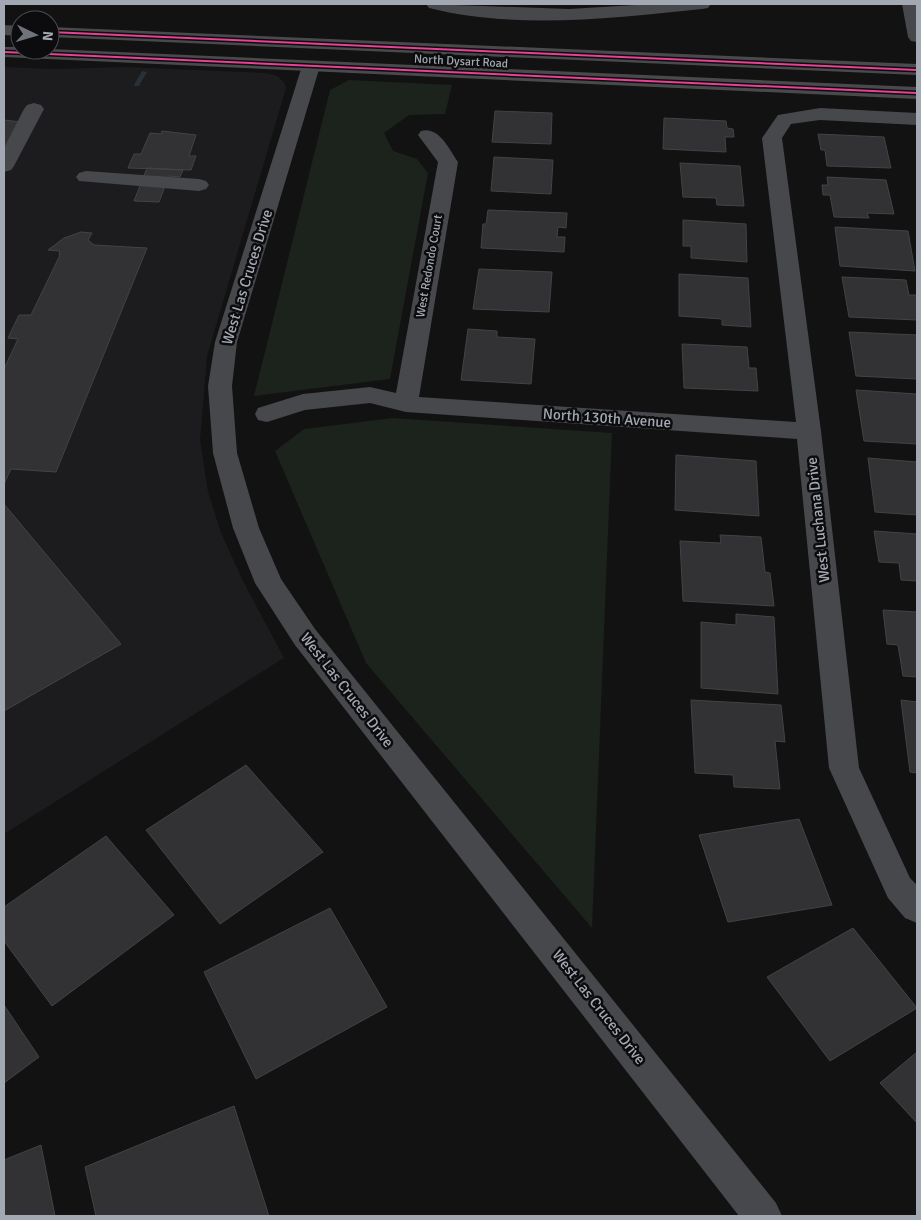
<svg xmlns="http://www.w3.org/2000/svg" width="921" height="1220" viewBox="0 0 921 1220" font-family="Signika,sans-serif">
<rect width="100%" height="100%" fill="#121212"/>
<path fill="#1c1c1e" d="M4,67L53,69L126,67L266,73L277,76L284,82L286,88L207,356L200,440L208,492L221,533L244,583L284,658L4,834Z"/>
<path fill="#1c221c" d="M349,80L452,85L445,114L409,115L384,133L393,151L417,159L428,173L390,379L254,396L330,90Z
M393,418L612,433L592,928L366,663L275,451L304,429Z"/>
<g fill="none" stroke-linecap="round" stroke-linejoin="round">
<path fill="#2a3136" fill-rule="evenodd" d="M142,71L147,72L139,86H135L134,85Z"/>
</g>
<path fill="#323235" stroke="#414345" d="M495,111L552,113L551,144L492,142Z
M664,118L726,121L727,128L733,129L734,137H725L726,152L663,149Z
M4,120L21,122L4,149Z
M162,131L196,135L189,156H196L191,170L128,168L134,154H141L150,133L161,134Z
M818,134L884,137L891,168L827,166L825,150H821Z
M494,157L553,160L551,194L491,191Z
M680,163L740,166L744,206L717,205L716,198L683,197Z
M147,168L183,170L180,177L169,176L159,202L134,201Z
M827,177L886,180L894,214L867,213L869,218L834,217L830,195H823L822,185H828Z
M488,210L567,213L566,228L558,227L557,237H565L564,252L481,248L483,224H486Z
M683,220L746,224L747,262L691,258V246H683Z
M835,227L908,231L915,271L840,266Z
M81,232L92,233L88,240L94,245L147,248L56,472L11,469L4,484V369L18,339L8,338L19,315H31L60,255H59L60,251L48,250L64,238Z
M479,269L552,272L549,312L473,309Z
M679,274L748,278L751,327L722,325V319L679,316Z
M842,277L906,280L909,295H917V320L849,317Z
M468,329L497,331V337L535,339L531,384L461,380Z
M849,332L917,335V379L856,376Z
M682,344L747,347L749,368H756L758,391L684,388Z
M856,390L917,394V444L864,441Z
M676,455L756,461L759,516L675,510Z
M868,458L917,462V515L875,512Z
M4,504L121,644L4,711Z
M874,531L917,534V581L901,580L899,563L879,562Z
M720,535L761,537L765,572L770,573L774,606L683,601L680,541L721,543Z
M883,610L917,612V677L903,676L898,645L887,644Z
M736,614L774,617L778,694L701,688V622L736,625Z
M691,700L781,705L785,742L775,741L780,789L734,787L733,775L695,773Z
M901,700L917,702V773L910,772Z
M246,765L323,852L220,924L146,830Z
M799,819L832,905L728,922L699,835Z
M106,836L174,915L52,1006L4,941V907Z
M330,908L387,1007L256,1079L204,972Z
M853,928L917,1008L830,1061L767,977Z
M4,1005L39,1057L4,1083Z
M917,1052V1123L880,1083Z
M234,1106L269,1216H96L85,1167Z
M41,1145L55,1216H4V1160Z"/>
<g fill="none" stroke-linecap="round" stroke-linejoin="round">
<path fill="#46484b" fill-rule="evenodd" d="M426,4L569,9L652,4H711L708,8L702,9C613,18 517,30 429,8Z
M902,4H917V42L911,41L908,37Z
M311,61L317,62L320,66L237,342L232,386L237,453L259,528L281,579L315,629L776,1203L782,1216H739L295,645L255,583L233,528L213,453L208,386L215,342L302,66L305,62Z
M34,103L41,105L44,109L14,166L11,170L4,172V148L24,109L27,105Z
M820,108L917,113V125L820,120L791,124L782,138L821,431L859,768L910,878L917,885V923L905,918L888,898L829,768L797,439L406,412L370,403L305,410L267,422L258,420L255,414L258,408L303,394L370,387L396,393L438,162L418,135L421,131C439,126 449,149 458,162L419,397L796,422L762,138L778,115Z
M86,171L199,179L206,181L209,185L206,189L199,191L79,181L76,177L79,173Z"/>
<path fill="#494a4c" fill-rule="evenodd" d="M4,25L20,26V36L4,35Z
M50,27L917,64V75L50,37Z
M4,47H20V50L50,49L917,87V99L4,57Z"/>
<g stroke="#0c0c0e" stroke-width="3">
<path id="cycleway" d="M50,31L917,69V71L50,33Z
M4,51L917,92V94L4,53Z"/>
</g>
<use href="#cycleway" fill="#ea4096" fill-rule="evenodd"/>
</g>
<g text-anchor="middle" stroke-width="5" stroke-linejoin="round" paint-order="stroke">
<g font-size="12" fill="#a3a9b2" stroke="#0c0c0e">
<text transform="translate(461 61) rotate(3)" y="4">North Dysart Road</text>
<text transform="translate(429 266) rotate(-80)" y="4">West Redondo Court</text>
</g>
<g font-size="15" fill="#a3a9b2" stroke="#0c0c0e">
<text transform="translate(247 277) rotate(-73)" y="5">West Las Cruces Drive</text>
<text transform="translate(607 418) rotate(4)" y="5">North 130th Avenue</text>
<text transform="translate(818 520) rotate(-96)" y="5">West Luchana Drive</text>
<text transform="translate(347 690) rotate(52)" y="5">West Las Cruces Drive</text>
<text transform="translate(599 1007) rotate(52)" y="5">West Las Cruces Drive</text>
</g>
</g>
<rect width="921" height="1220" fill="none" stroke="#a3a9b2" stroke-width="10"/>
<g transform="translate(35 35) rotate(95)"><circle r="24" fill="#0c0c0e" stroke="#484b50"/>
<path d="M0-4L9 19L0 12L-9 19Z" fill="#70747a"/>
<text y="-8" font-size="14" font-weight="bold" text-anchor="middle" fill="#a3a9b2">N</text>
</g>
</svg>
